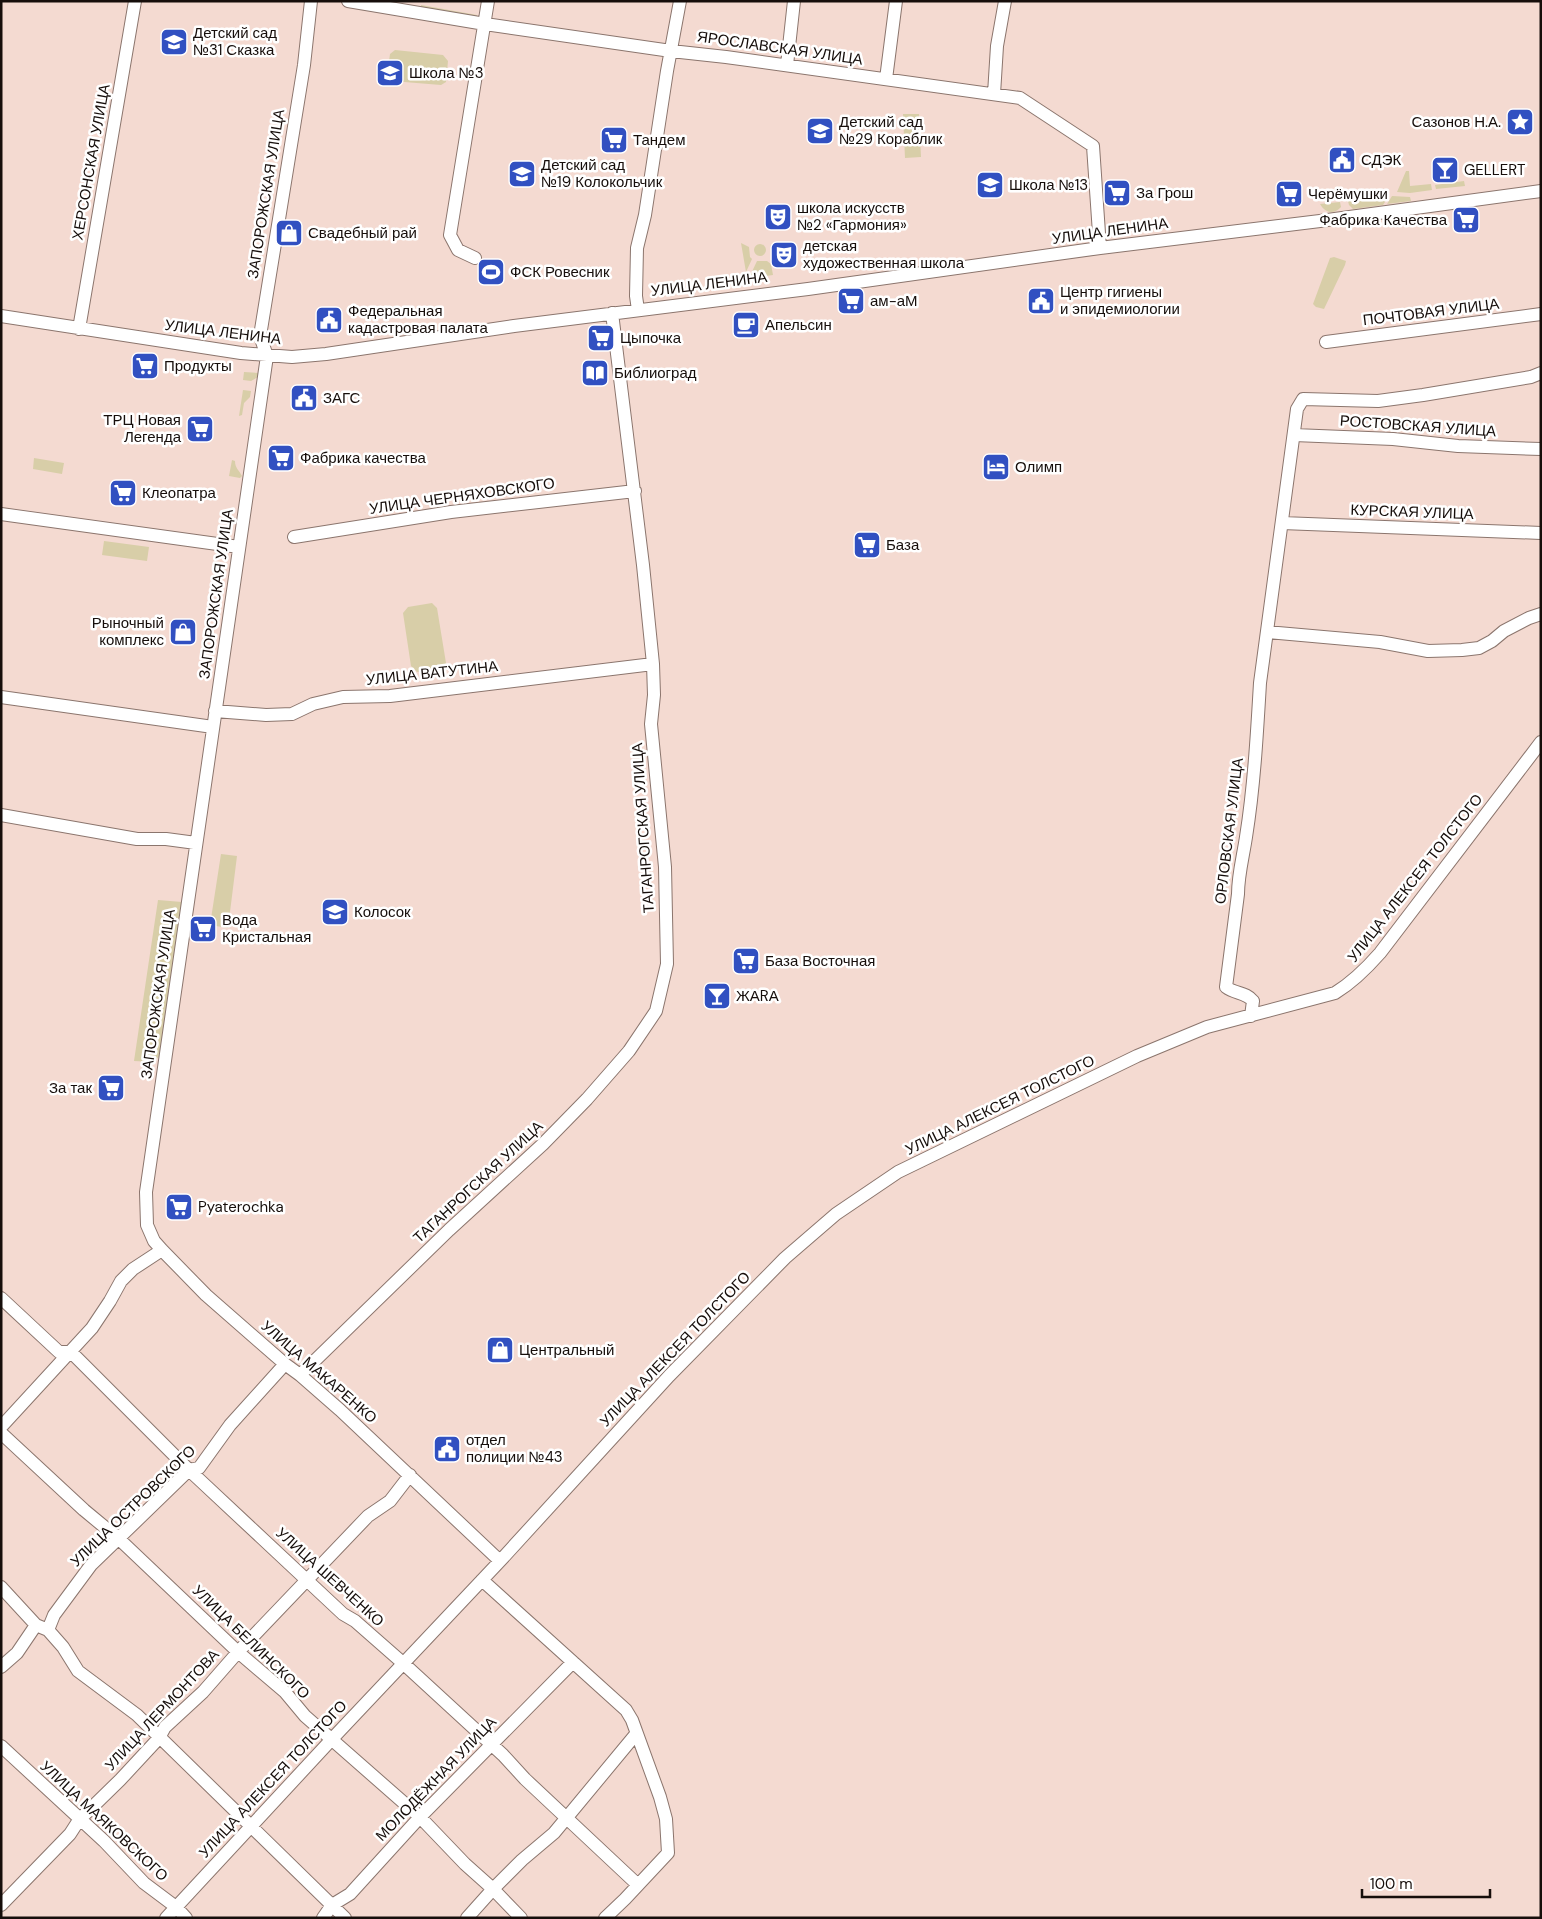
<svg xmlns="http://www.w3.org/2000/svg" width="1542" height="1919" viewBox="0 0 1542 1919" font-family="'DM Sans',sans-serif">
<rect width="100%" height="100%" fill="#f4dad1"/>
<path fill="#d8cea8" d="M421,5L477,15V18L421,10Z
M395,50L443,55L448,61L446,82L441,85L392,81L387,75L390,54Z
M903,114H919L921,157L905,158Z
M1406,171H1409L1410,186L1431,184L1432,190L1410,193L1397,192Z
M1464,181L1465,186L1436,189L1435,185Z
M1389,196L1383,205L1353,209L1349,205L1348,201Z
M1392,196L1410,197L1411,201L1387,204Z
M1340,202L1341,207C1334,215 1325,213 1320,204Z
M741,243L749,247L750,257L752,259L746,272Z
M754 250a6 6 0 1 1 12 0a6 6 0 1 1-12 0Z
M1334,257L1346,261L1345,265L1324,309L1316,307L1313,304L1330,258Z
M757,261H767L771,264L773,275L749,278Z
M244,372L259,373L258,377L251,381L243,380Z
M243,390L251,391L250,397L244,403L242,415L239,416Z
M34,458L64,463L62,474L33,469Z
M232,460L235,461C235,468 239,470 242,476L240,478L229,476Z
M104,541L149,547L147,561L102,555Z
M432,603L437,608L446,663L442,668L417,672L411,666L403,613L408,607Z
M221,854L237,856L228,928L210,925Z
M158,900L182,902L160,1056L153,1062L134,1061Z"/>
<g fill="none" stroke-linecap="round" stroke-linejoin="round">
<g stroke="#8b756d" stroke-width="14">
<path id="minor" d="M311,1L304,65L260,336L267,356L146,1192L147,1225L154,1241L162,1250L206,1295L285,1364L300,1375L340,1410L500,1561
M348,1L485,24L671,51L726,57L1020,98L1093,146L1100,248
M787,65L794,1
M886,79L896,1
M994,94L997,46L1005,1
M475,258L458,250L450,235L488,1
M638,310L636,296L637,248L645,215L667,71L680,1
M1,316L241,353L292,357L326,354L514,326L808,289L1100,248L1320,221L1541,191
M79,329L135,1
M1326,342L1541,314
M1294,435L1393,439L1458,446L1541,449
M1,514L239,547
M1282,523L1541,533
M294,537L451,512L635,491
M1267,632L1380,642L1428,651L1462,650L1479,648L1492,641L1504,631L1529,618L1541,614
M1,697L213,727
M215,711L266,715L292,714L313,704L343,697L390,696L653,664
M1,815L137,839H166L196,843
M1251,1016L1253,1001C1246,992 1235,994 1226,987L1238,894C1238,875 1243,857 1246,837C1254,787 1257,734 1260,683L1297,409L1303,399L1378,401L1423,395L1531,377L1541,373
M1,1298L59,1352H71L189,1470L343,1614L355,1621L404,1664L503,1755L525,1779L638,1885
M300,1375L449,1230L543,1144L587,1099L629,1051L656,1011L667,964L665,867L651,724L654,695L653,664L643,565L612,313
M1,1427L92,1328L110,1301L121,1281L133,1269L162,1250
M1,1433L84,1510L119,1539L238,1652L285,1692L305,1716L420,1817L465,1864L493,1889L521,1918
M482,1580L626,1710L632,1720L660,1797L666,1819L668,1853L625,1899L605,1918
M1,1587L36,1625L48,1630L63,1647L78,1671L137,1715L345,1918
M48,1630L54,1615L91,1565L189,1470L199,1468L230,1425L285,1364
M1,1667L17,1653L36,1625
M1,1746L104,1841L144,1883L176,1907L186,1918
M1,1905L70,1834L79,1820L120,1780L159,1738L165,1727L203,1692L238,1652L368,1516L390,1501L410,1475
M166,1918L332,1739L500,1561L669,1376L785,1258L836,1214L898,1172L1137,1056L1207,1027L1335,993C1353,982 1366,969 1380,953L1541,742
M323,1918L332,1905L350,1894L420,1817L573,1662
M467,1918L493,1889L522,1860L554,1833L636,1734"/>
</g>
<use href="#minor" stroke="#fff" stroke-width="12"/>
</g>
<defs>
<g id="school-square" transform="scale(1.4375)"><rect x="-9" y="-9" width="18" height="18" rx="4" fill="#3150c1" stroke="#fff"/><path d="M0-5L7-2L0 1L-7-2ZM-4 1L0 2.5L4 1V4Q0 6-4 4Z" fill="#fff"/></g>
<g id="sight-square" transform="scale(1.4375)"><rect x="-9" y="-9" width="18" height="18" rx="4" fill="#3150c1" stroke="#fff"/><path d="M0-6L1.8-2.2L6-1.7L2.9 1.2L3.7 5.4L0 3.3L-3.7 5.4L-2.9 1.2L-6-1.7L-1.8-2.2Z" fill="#fff"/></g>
<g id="supermarket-square" transform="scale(1.4375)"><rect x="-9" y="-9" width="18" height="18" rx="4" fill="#3150c1" stroke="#fff"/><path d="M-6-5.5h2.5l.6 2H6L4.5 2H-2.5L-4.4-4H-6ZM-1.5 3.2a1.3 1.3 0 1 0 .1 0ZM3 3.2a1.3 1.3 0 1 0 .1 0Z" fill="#fff"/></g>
<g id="civic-square" transform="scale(1.4375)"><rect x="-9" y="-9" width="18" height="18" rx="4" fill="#3150c1" stroke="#fff"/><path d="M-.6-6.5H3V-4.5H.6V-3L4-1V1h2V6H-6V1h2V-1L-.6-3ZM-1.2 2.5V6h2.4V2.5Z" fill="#fff"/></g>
<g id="bar-square" transform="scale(1.4375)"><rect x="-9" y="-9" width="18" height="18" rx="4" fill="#3150c1" stroke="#fff"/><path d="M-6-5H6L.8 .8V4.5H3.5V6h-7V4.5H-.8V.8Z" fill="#fff"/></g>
<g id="theatre-square" transform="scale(1.4375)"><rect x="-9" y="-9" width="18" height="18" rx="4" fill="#3150c1" stroke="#fff"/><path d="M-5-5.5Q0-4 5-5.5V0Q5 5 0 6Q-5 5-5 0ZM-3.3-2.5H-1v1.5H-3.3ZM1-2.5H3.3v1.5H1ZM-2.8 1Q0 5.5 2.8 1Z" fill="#fff"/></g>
<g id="shop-square" transform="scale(1.4375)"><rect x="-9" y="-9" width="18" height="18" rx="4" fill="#3150c1" stroke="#fff"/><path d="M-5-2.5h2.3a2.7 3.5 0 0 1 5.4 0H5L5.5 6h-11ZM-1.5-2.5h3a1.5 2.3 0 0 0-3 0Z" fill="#fff"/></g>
<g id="stadium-square" transform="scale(1.4375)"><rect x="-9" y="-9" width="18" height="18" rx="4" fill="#3150c1" stroke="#fff"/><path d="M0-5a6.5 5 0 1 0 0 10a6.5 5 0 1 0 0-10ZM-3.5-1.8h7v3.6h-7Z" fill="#fff"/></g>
<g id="cafe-square" transform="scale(1.4375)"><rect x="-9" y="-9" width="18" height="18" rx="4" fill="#3150c1" stroke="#fff"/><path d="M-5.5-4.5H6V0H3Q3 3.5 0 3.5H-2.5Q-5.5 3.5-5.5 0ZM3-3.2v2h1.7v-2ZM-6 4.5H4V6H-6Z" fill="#fff"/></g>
<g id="library-square" transform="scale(1.4375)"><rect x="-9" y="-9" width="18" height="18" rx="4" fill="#3150c1" stroke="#fff"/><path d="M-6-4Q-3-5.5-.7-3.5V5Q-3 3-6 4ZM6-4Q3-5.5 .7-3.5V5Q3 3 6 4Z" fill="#fff"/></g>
<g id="hotel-square" transform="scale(1.4375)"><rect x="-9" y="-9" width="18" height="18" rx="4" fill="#3150c1" stroke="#fff"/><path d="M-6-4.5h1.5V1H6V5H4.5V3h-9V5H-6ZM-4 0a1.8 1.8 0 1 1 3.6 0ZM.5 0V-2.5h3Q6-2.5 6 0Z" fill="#fff"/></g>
</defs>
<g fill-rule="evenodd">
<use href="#school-square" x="174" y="42"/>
<use href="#school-square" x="390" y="73"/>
<use href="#sight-square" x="1520" y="122"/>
<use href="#school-square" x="820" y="131"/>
<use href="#supermarket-square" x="614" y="140"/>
<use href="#civic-square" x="1342" y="160"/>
<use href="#bar-square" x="1445" y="170"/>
<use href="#school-square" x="522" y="174"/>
<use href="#school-square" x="990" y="185"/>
<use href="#supermarket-square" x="1117" y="193"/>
<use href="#supermarket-square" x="1289" y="194"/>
<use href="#theatre-square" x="778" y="217"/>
<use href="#supermarket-square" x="1466" y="220"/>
<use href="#shop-square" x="289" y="233"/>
<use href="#theatre-square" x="784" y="255"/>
<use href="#stadium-square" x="491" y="272"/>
<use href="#supermarket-square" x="851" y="301"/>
<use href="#civic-square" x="1041" y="301"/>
<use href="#civic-square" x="329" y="320"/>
<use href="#cafe-square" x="746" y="325"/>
<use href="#supermarket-square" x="601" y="338"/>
<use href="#supermarket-square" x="145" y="366"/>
<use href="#library-square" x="595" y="373"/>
<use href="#civic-square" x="304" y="398"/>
<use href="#supermarket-square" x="200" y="429"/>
<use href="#supermarket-square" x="281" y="458"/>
<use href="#hotel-square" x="996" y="467"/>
<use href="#supermarket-square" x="123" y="493"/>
<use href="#supermarket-square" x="867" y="545"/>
<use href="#shop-square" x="183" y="632"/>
<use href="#school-square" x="335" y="912"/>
<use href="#supermarket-square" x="203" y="929"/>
<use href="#supermarket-square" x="746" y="961"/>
<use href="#bar-square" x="717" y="996"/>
<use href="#supermarket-square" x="111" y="1088"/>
<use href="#supermarket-square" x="179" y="1207"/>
<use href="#shop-square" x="500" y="1350"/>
<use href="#civic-square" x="447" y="1449"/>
</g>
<g text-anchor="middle" stroke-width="5" stroke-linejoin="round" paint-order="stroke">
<g font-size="15" fill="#160e0b" stroke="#fff" text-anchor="start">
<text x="193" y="38">Детский сад<tspan x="193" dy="17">№31 Сказка</tspan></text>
<text x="409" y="78">Школа №3</text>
<text x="839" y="127">Детский сад<tspan x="839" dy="17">№29 Кораблик</tspan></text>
<text x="1501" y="127" text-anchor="end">Сазонов Н.А.</text>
<text x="633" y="145">Тандем</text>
<text x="1361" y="165">СДЭК</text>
<text x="541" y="170">Детский сад<tspan x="541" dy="17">№19 Колокольчик</tspan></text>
<text x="1464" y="175">GELLERT</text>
<text x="1009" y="190">Школа №13</text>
<text x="1136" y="198">За Грош</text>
<text x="1308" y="199">Черёмушки</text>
<text x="797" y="213">школа искусств<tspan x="797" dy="17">№2 «Гармония»</tspan></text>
<text x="1447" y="225" text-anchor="end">Фабрика Качества</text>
<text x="308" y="238">Свадебный рай</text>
<text x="803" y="251">детская<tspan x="803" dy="17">художественная школа</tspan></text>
<text x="510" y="277">ФСК Ровесник</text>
<text x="1060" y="297">Центр гигиены<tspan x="1060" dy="17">и эпидемиологии</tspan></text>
<text x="870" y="306">ам-аМ</text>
<text x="348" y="316">Федеральная<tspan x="348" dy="17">кадастровая палата</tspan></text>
<text x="765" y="330">Апельсин</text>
<text x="620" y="343">Цыпочка</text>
<text x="164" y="371">Продукты</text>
<text x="614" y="378">Библиоград</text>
<text x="323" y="403">ЗАГС</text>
<text x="181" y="425" text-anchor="end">ТРЦ Новая<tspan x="181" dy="17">Легенда</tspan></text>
<text x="300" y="463">Фабрика качества</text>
<text x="1015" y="472">Олимп</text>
<text x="142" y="498">Клеопатра</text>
<text x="886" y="550">База</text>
<text x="164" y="628" text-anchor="end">Рыночный<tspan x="164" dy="17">комплекс</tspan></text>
<text x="354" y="917">Колосок</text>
<text x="222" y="925">Вода<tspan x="222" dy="17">Кристальная</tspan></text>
<text x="765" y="966">База Восточная</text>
<text x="736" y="1001">ЖАRА</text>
<text x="92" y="1093" text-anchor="end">За так</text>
<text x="198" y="1212">Pyaterochka</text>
<text x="519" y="1355">Центральный</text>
<text x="466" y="1445">отдел<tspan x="466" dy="17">полиции №43</tspan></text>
</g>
<g font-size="15" fill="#160e0b" stroke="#fff">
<text transform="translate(780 48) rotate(8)" y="5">ЯРОСЛАВСКАЯ УЛИЦА</text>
<text transform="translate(91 162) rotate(-80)" y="5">ХЕРСОНСКАЯ УЛИЦА</text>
<text transform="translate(266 194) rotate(-81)" y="5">ЗАПОРОЖСКАЯ УЛИЦА</text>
<text transform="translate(1110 231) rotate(-8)" y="5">УЛИЦА ЛЕНИНА</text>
<text transform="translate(709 284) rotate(-7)" y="5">УЛИЦА ЛЕНИНА</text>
<text transform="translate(1431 312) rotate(-7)" y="5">ПОЧТОВАЯ УЛИЦА</text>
<text transform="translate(223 332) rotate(7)" y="5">УЛИЦА ЛЕНИНА</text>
<text transform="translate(1418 426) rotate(4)" y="5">РОСТОВСКАЯ УЛИЦА</text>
<text transform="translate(462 496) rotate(-8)" y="5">УЛИЦА ЧЕРНЯХОВСКОГО</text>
<text transform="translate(1412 512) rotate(2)" y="5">КУРСКАЯ УЛИЦА</text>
<text transform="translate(216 594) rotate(-82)" y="5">ЗАПОРОЖСКАЯ УЛИЦА</text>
<text transform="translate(432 673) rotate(-6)" y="5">УЛИЦА ВАТУТИНА</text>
<text transform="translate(643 828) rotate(-94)" y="5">ТАГАНРОГСКАЯ УЛИЦА</text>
<text transform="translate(1229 831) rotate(-83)" y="5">ОРЛОВСКАЯ УЛИЦА</text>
<text transform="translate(1415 878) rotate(-52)" y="5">УЛИЦА АЛЕКСЕЯ ТОЛСТОГО</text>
<text transform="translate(158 994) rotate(-82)" y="5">ЗАПОРОЖСКАЯ УЛИЦА</text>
<text transform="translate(1000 1105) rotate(-26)" y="5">УЛИЦА АЛЕКСЕЯ ТОЛСТОГО</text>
<text transform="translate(478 1182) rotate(-43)" y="5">ТАГАНРОГСКАЯ УЛИЦА</text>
<text transform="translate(675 1349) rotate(-46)" y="5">УЛИЦА АЛЕКСЕЯ ТОЛСТОГО</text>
<text transform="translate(319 1372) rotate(41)" y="5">УЛИЦА МАКАРЕНКО</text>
<text transform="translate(133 1506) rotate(-44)" y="5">УЛИЦА ОСТРОВСКОГО</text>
<text transform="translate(330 1577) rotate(42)" y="5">УЛИЦА ШЕВЧЕНКО</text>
<text transform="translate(251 1642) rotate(44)" y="5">УЛИЦА БЕЛИНСКОГО</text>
<text transform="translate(162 1710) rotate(-47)" y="5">УЛИЦА ЛЕРМОНТОВА</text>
<text transform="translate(273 1779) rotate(-47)" y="5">УЛИЦА АЛЕКСЕЯ ТОЛСТОГО</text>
<text transform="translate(436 1779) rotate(-46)" y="5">МОЛОДЁЖНАЯ УЛИЦА</text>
<text transform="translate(104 1821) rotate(43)" y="5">УЛИЦА МАЯКОВСКОГО</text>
</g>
</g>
<rect width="1542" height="1919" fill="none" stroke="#160e0b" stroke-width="5"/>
<path d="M1362 1889v8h128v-8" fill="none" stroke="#160e0b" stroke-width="2.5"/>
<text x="1370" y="1889" font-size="15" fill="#160e0b" stroke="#ffffff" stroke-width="4" paint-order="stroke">100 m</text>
</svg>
